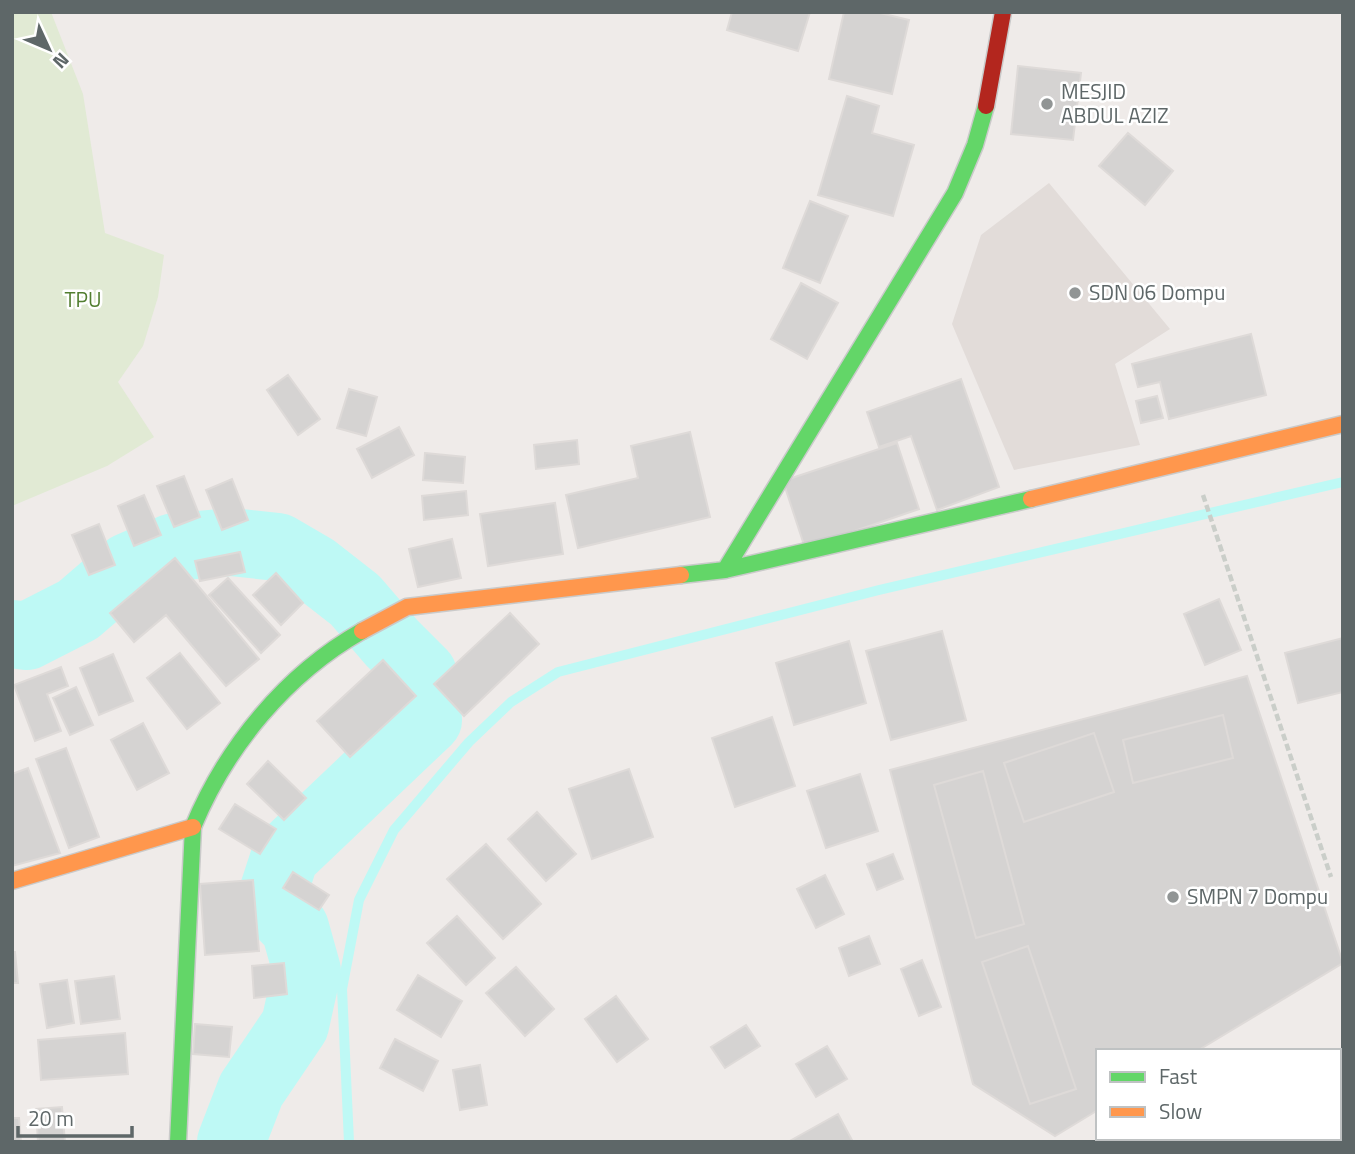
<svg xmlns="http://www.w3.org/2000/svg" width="1355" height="1154" viewBox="0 0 1355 1154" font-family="'Titillium Web',sans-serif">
<rect width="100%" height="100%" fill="#efebe9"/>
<path fill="#e2dcd9" d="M1049,183L1170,329L1115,364L1140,445L1014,470L952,324L981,235Z"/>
<path fill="#e1ead4" d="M12,12H51L83,94L105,233L164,255L158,297L143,346L118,382L154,437L107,466L12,506Z"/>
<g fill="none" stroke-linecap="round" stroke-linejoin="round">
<path stroke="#bef9f5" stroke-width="10" d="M349,1142L342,989L359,900L394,830L469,742L511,702L558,672L879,590L1343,482"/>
<path stroke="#bef9f5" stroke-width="68" d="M12,634L27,636L78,610L128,567L174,547L231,542L278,547L314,568L355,600L392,643L423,674L428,720L285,856L270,902L295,928L307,971L295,1025L251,1090L231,1142"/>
</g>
<path fill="#d5d3d2" stroke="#dedad8" stroke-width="2" d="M732,12H810L798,51L727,30Z
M844,12H876L909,20L892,94L829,79Z
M1018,66L1081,73L1073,140L1011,134Z
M847,96L879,106L872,133L914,145L893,216L818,195Z
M1128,133L1173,171L1145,205L1099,166Z
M810,201L848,216L820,283L783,268Z
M801,283L838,303L807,359L771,339Z
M1251,334L1266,395L1169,419L1160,382L1138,387L1132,364Z
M288,375L320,419L298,435L267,390Z
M961,379L999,487L937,510L911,436L879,447L867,412Z
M349,389L377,397L366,436L337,428Z
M1157,396L1163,418L1141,423L1136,401Z
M399,427L414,455L372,478L357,449Z
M690,432L710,517L578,548L566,495L638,478L631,446Z
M577,440L579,464L536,469L534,445Z
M897,443L919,509L805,548L783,481Z
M425,453L465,457L463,483L423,480Z
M184,476L200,517L174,527L157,486Z
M232,479L248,520L222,530L206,490Z
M466,491L468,515L424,520L422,496Z
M144,495L161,535L134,546L118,506Z
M555,503L563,554L488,566L480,514Z
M99,524L115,565L89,575L72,535Z
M452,539L461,578L418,587L409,549Z
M240,552L245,572L200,581L195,561Z
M175,558L259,659L226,686L166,615L134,642L110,613Z
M276,573L303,603L281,625L253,595Z
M228,578L280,635L261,653L209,595Z
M1219,599L1241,650L1205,665L1184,614Z
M510,613L539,644L464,716L434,684Z
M942,631L966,720L891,740L866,651Z
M1343,638V692L1298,703L1285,653Z
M849,641L866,703L794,725L776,663Z
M180,653L220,703L187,729L147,678Z
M113,654L133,701L99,715L80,668Z
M383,660L416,696L350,757L317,721Z
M61,667L68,686L47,694L61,731L35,741L14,685Z
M1247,676L1343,963L1197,1051H1098V1110L1055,1136L973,1084L890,770Z
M76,687L93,725L70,735L53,698Z
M1223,715L1233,758L1133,783L1123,740Z
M772,717L795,786L735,807L712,738Z
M143,723L169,773L137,790L111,740Z
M1094,733L1114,792L1024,822L1004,763Z
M66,748L99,837L69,848L36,759Z
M268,761L306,798L284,820L247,784Z
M28,768L60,853L12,866V774Z
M629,769L653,837L592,859L569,789Z
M983,771L1024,924L976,938L934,785Z
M860,774L878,831L826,848L807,791Z
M235,804L276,829L260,854L219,829Z
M537,812L576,854L546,881L508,839Z
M486,844L541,904L503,939L447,879Z
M893,854L903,879L877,890L867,864Z
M293,872L329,895L319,910L283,888Z
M825,875L844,914L816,928L797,889Z
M253,880L259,951L205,955L200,884Z
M457,916L495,958L466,985L427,943Z
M869,936L880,964L849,976L839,948Z
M1028,946L1076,1089L1030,1104L982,962Z
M12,952H15L18,983H12Z
M922,960L941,1007L919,1016L901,969Z
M284,963L287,994L254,998L252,966Z
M516,967L554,1009L525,1036L486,993Z
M418,975L462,1001L441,1037L397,1010Z
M114,976L120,1019L81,1024L75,981Z
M67,980L74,1023L47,1028L40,984Z
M616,996L648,1039L617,1062L585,1019Z
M195,1024L232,1027L229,1057L193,1054Z
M746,1025L760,1046L725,1068L711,1047Z
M125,1033L128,1074L41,1080L38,1040Z
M395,1039L438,1061L423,1091L380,1068Z
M827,1046L847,1079L816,1097L796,1064Z
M480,1065L487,1105L460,1110L453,1070Z
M62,1107L65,1142H38L36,1109Z
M838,1114L853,1142H788Z
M12,1118H19L21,1142H12Z"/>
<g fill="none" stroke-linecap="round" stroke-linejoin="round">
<g stroke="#cacaca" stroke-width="19">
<path id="fast" d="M725,570L1031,499
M681,575L725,570L955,193L975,145L986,106
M178,1142L193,827C226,747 286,674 362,631"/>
</g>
<g stroke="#cacaca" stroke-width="19">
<path id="slow" d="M1031,499L1343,424
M362,631L407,607L681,575
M12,881L193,827"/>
</g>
<g stroke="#cacaca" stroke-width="19">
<path id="jam" d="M986,106L1003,12"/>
</g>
<path stroke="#cacec9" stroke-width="4.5" stroke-dasharray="7 3.5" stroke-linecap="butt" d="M1203,495L1331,877"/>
<use href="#fast" stroke="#63d668" stroke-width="16"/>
<use href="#slow" stroke="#ff974d" stroke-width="16"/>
<use href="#jam" stroke="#b3261e" stroke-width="16"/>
</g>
<g fill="#919595" stroke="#fff" stroke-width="2.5">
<circle cx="1047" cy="104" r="7"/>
<circle cx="1075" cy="293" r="7"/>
<circle cx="1173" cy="897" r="7"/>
</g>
<g text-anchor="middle" stroke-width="5" stroke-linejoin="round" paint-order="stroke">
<g font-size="21" fill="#5e6768" stroke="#fff" text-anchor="start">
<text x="1061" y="99">MESJID<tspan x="1061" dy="24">ABDUL AZIZ</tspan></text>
<text x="1089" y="300">SDN 06 Dompu</text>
<text x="1187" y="904">SMPN 7 Dompu</text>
</g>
<g font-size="21" fill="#527e30" stroke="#fff">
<text x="83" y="307">TPU</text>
</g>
</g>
<rect width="1355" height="1154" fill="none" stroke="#5e6768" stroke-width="28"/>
<rect x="1096" y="1049" width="245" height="91" fill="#ffffff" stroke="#bfc2c3" stroke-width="2"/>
<rect x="1110" y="1072" width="35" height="10" fill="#63d668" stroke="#bfc2c3" stroke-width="2"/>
<text x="1159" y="1084" font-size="21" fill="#5e6768">Fast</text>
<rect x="1110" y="1107" width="35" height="10" fill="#ff974d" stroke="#bfc2c3" stroke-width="2"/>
<text x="1159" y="1119" font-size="21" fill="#5e6768">Slow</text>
<g transform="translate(49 49) rotate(134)" stroke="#ffffff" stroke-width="5" paint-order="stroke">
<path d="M0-5L12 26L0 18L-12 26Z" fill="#5e6768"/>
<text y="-10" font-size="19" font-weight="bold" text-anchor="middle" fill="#5e6768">N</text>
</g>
<path d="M18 1126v10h114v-10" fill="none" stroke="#5e6768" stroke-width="3.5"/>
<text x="28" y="1126" font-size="21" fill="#5e6768" stroke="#ffffff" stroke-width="5" paint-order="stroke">20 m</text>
</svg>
